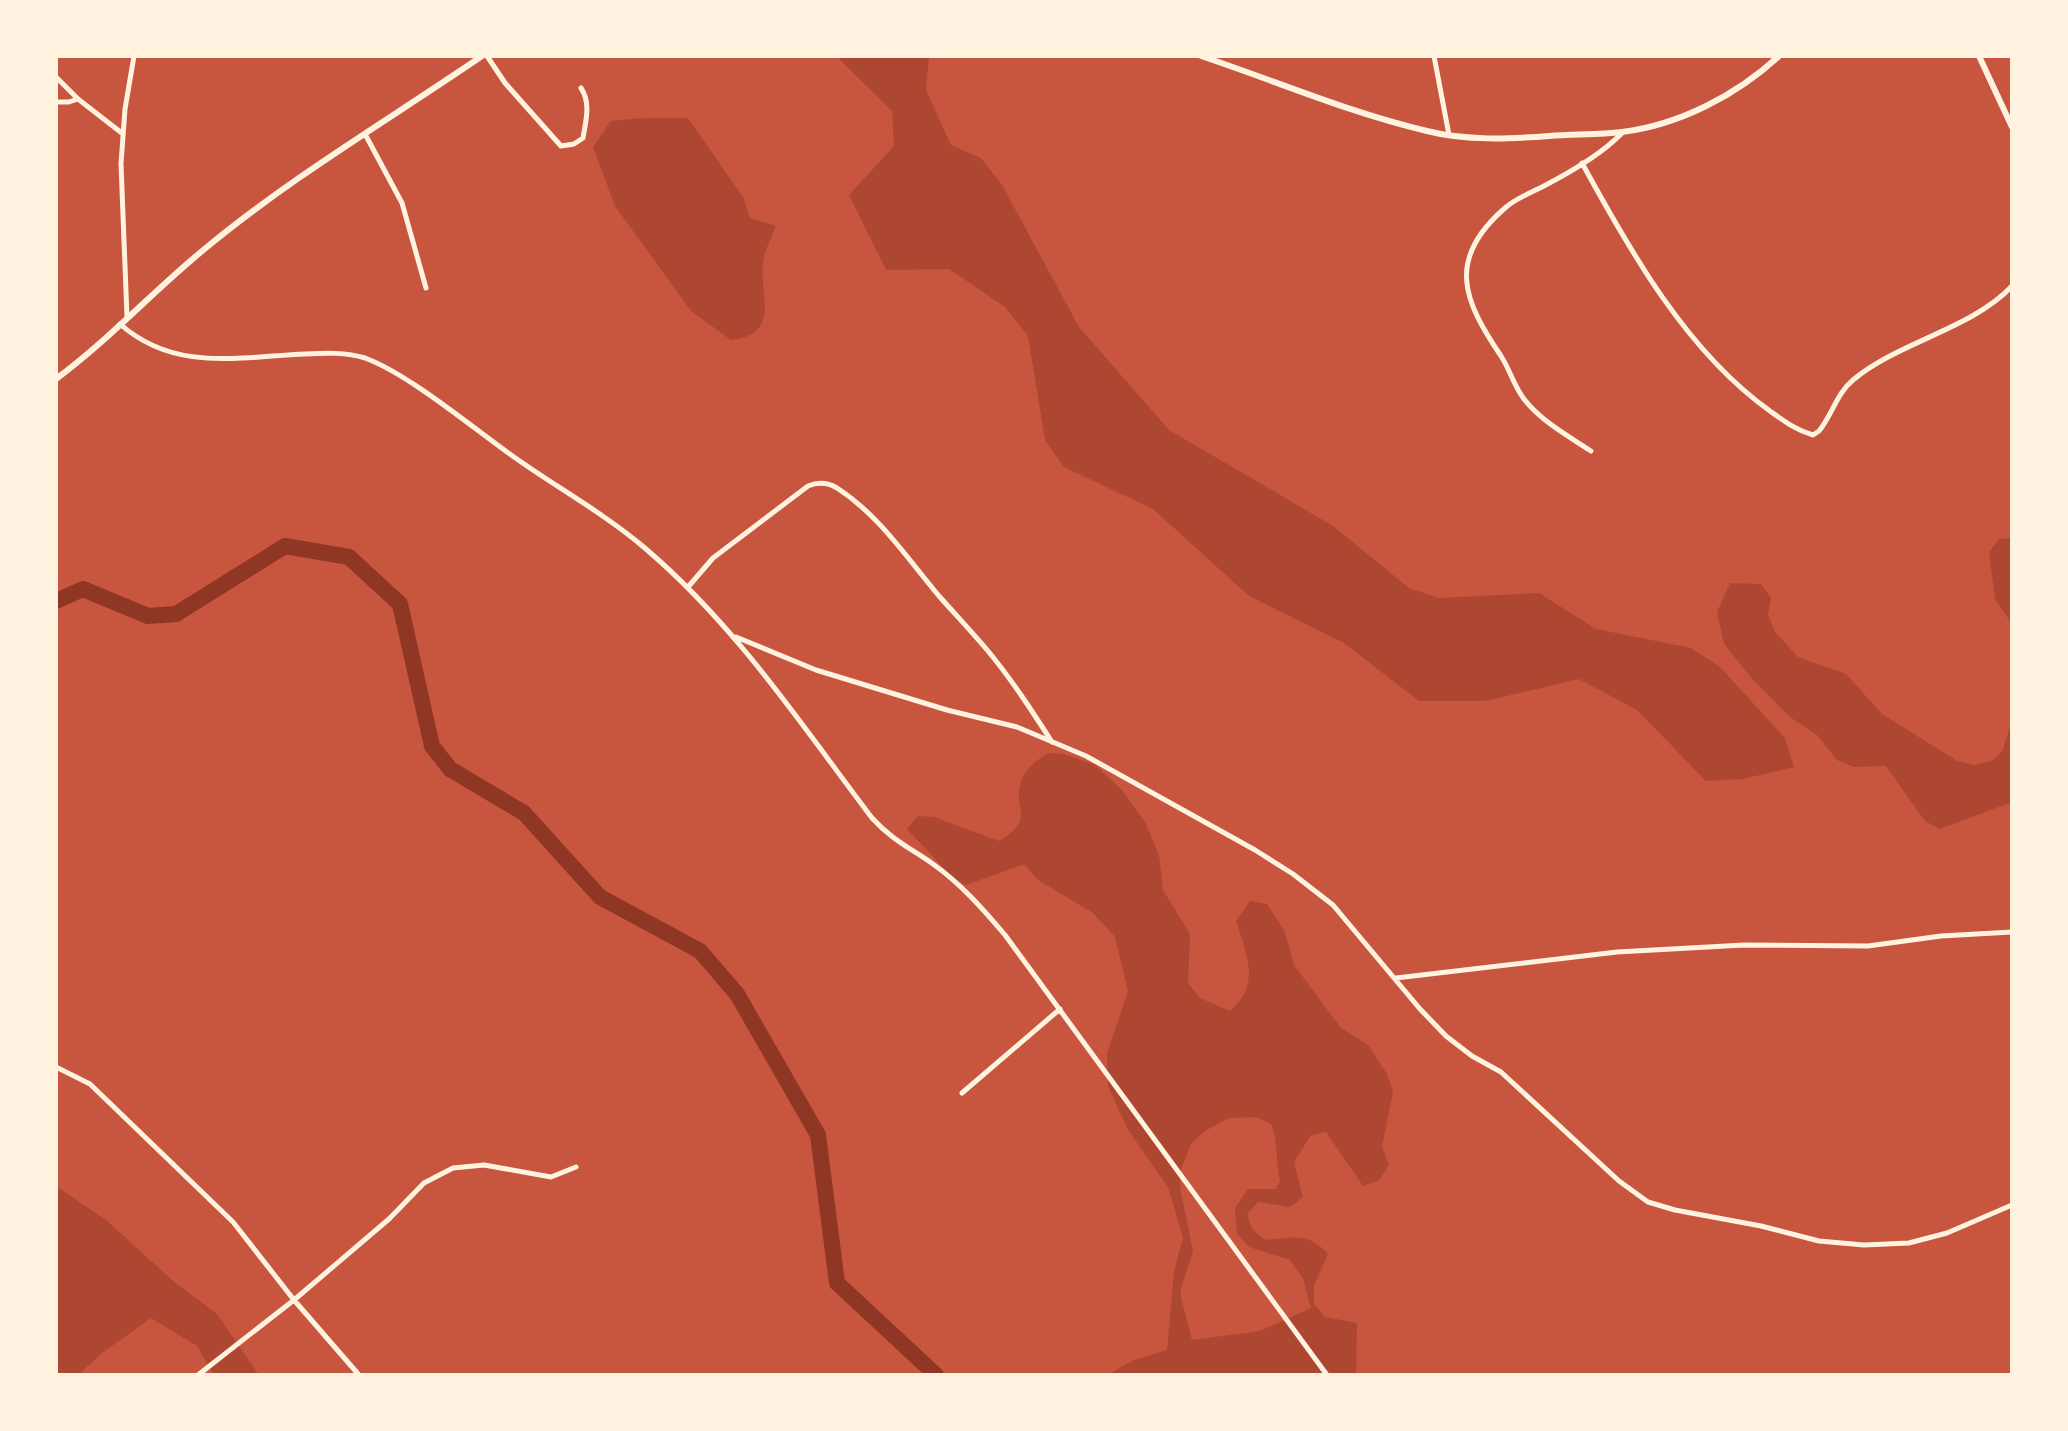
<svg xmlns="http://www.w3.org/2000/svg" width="2068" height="1431" viewBox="0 0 2068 1431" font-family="'Noto Sans',sans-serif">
<rect width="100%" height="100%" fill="#c8553d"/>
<path fill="#ae4732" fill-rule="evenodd" d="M836,56H929L926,90L951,145L981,158L1002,185L1079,327L1169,430L1333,526L1409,588L1439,598L1539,593L1596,629L1691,648L1720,667L1785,738L1794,767L1743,779L1706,781L1637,710L1579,679L1486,701H1419L1344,643L1249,596L1153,509L1064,467L1045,440L1028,336L1005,307L949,269L886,270L849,195L894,146L892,111Z
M643,118H688L743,197L750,218L776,226C772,236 767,246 764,256C756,290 785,334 731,340L691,311L615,206L593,147L611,121Z
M2012,538V624L1995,599L1989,552L1999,539Z
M1730,583L1761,584L1771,598L1768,615L1775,632L1798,657L1846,674L1882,714L1957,761L1974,765L1992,761L2003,750L2012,719V802L1940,829L1925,821L1886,766L1854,767L1837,760L1817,735L1790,717L1754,681L1724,644L1717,612Z
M1048,753L1064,754L1095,765L1121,789L1145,822L1159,855L1163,890L1190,934L1188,983L1200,998L1230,1011C1261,984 1247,955 1236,921L1250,901L1267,904L1285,932L1294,965L1341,1028L1368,1045L1387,1074L1393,1091L1382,1147L1389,1165L1379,1180L1363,1186L1326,1132L1311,1135L1294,1162L1303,1197L1290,1207L1258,1202L1247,1214L1252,1229L1265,1240C1292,1238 1308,1231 1328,1254L1314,1286V1304L1325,1317L1357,1323L1356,1375H1107L1134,1360L1167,1350L1174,1271L1183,1238L1168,1187L1128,1130L1108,1086L1107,1053L1128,991L1115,937L1093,913L1038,880L1024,864L966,885L952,877L907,829L918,816L934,817L999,841C1008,836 1018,829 1021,818C1022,813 1019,804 1019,799C1017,777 1031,763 1048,753ZM1256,1117L1271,1124C1279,1143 1275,1162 1280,1181L1276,1189H1248L1235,1208L1237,1234L1249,1247L1290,1260L1303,1279L1311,1308L1260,1331L1192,1340L1181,1297V1288L1193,1251L1180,1188L1181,1169L1191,1144L1205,1131L1229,1118Z
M56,1186L106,1220L173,1281L217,1314L259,1375H214L197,1346L151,1318L102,1353L78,1375H56Z"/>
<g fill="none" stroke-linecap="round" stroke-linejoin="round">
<path stroke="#8f3625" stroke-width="16" d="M56,601L83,589L148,616L176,614L285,546L349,557L400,604L432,746L450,769L524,813L600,897L700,951L737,994L818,1135L837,1283L936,1375"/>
<path stroke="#fff3e0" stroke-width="5" d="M487,56L505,83L561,146L574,144L583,138C586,120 591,103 581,88
M1434,56L1449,135
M56,77L78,99L123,134
M56,102H69L78,99
M365,134L402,203L426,288
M1582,163C1630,251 1687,352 1770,411C1784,421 1796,430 1813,435L1819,431C1832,415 1837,393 1853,380C1898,342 1972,329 2012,286
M127,317L121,164L125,109L134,56
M120,324C174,372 238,357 305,354C325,353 346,352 365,358C408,374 468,424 507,452C552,485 603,512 646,549C737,627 800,723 872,818C891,839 910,848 933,864C961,884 983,909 1005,935L1327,1375
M1591,451C1568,436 1541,421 1524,399C1514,386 1510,370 1501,356C1463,300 1446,259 1505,208C1515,199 1530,193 1542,187C1569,173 1601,155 1622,133
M688,587L713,558L808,486C818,482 827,482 837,488C879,515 907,558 939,596C955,614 972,632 988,651C1012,680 1032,711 1052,742
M736,637L816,670L947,710L1017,727L1086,756L1255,850L1293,874L1333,905L1420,1009L1446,1036L1472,1056L1501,1072L1619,1181L1648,1202L1675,1210L1761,1226L1819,1241L1864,1245L1909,1243L1947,1233L2012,1205
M1396,978L1617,952L1744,945L1868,946L1941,936L2012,932
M56,1067L90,1084L233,1222L294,1300L359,1375
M962,1093L1060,1009
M198,1375L294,1300L389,1219L424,1183L453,1168L484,1165L551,1177L576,1167"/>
<path stroke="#fff3e0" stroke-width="6" d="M1201,56C1276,81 1350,113 1427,131C1466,141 1509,139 1549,136C1573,134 1598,135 1622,132C1679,125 1737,95 1779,56
M1979,56L2012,127
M56,379C110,339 155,289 207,247C293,176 390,119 482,56"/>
</g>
<rect width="2068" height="1431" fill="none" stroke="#fff3e0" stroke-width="116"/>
</svg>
